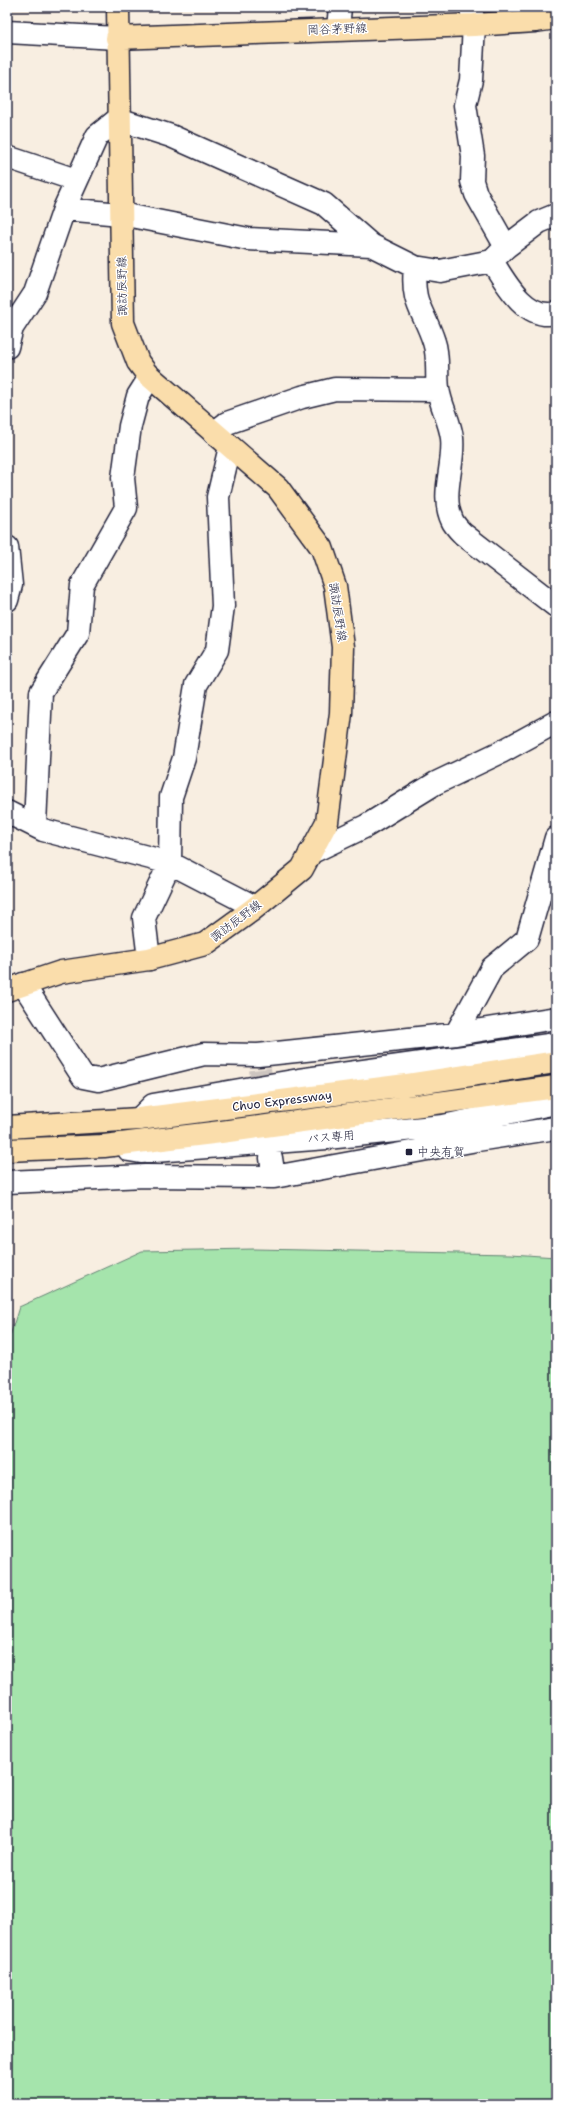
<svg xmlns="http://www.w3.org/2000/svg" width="563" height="2111" viewBox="0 0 563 2111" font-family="'Shantell Sans','Klee One',sans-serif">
<rect width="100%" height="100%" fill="#f8eee1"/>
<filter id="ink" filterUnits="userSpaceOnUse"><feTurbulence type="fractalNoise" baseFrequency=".025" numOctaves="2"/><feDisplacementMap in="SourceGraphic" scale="8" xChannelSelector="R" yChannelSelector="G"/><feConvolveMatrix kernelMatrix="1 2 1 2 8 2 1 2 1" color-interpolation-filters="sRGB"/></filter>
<g filter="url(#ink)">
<path fill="#a5e4ac" stroke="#648374" d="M254,1249L511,1254L556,1257V2104H7V1338L10,1336L19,1307L142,1251Z"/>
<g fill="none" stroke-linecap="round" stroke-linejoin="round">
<path stroke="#cdc5c0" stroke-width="22" stroke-dasharray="22 11" stroke-linecap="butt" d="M260,1069L265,1105"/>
<g stroke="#22223b" stroke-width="25">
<path id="minor" d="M471,7L474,25L471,80L465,105L473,156L472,181L476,194L506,247
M338,29L340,7
M7,32L117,38
M7,157L76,180
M64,209L121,214L248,239L371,245
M492,261C505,282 526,321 556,313
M415,267C411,305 424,310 434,342C439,356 436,374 438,388C440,405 450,421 452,438C455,466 440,494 452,520C454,525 459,530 463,534L556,606
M7,347L12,328L35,293L64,209L97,136L118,119L171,136L324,204L371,245L415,267L440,271L492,261L506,247L539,222L556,215
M214,433L227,423L302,397L335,389L438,390
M7,547L11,585L7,600
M7,812L43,830L170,863L255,907
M35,825L41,692L78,633L82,585L126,508L123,478L130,426L138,396L150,377
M310,853L366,826L436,783L501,752L556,722
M149,959L144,918L170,863L171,797L184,758L196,685L217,650L223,606L218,497L230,447
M23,984L83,1077L98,1080L204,1054L258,1055L456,1034L556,1018
M456,1034L492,968L527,939L556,838
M139,1119L153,1105L299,1080L556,1044
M129,1150L141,1152L327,1138L443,1126L556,1103
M271,1158L274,1177L477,1140L556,1128
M7,1182L145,1176L274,1177"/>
</g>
<g stroke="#22223b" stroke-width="25">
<path id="major" d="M117,38L474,25L535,21L556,18
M7,990L61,972L149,959L205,944L252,910L302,869L327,822L341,713L343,647L335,586L322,548L278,488L147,374L138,362L123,323L118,7"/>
</g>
<g stroke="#22223b" stroke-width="25">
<path id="highway" d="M7,1127L139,1119L406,1085L556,1062
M7,1150L104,1146L221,1132L556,1087"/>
</g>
<use href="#minor" stroke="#fff" stroke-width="22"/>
<use href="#major" stroke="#faddab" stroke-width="22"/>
<use href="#highway" stroke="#faddab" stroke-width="22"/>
</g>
</g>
<rect fill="#22223b" stroke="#fff" stroke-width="1.5" x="405" y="1148" width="8" height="8" rx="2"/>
<g text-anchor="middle" stroke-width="3" stroke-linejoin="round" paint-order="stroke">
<g font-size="12" fill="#22223b" stroke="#fff">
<text transform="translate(337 29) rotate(-2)" y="4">岡谷茅野線</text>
<text transform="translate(122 286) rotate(-91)" y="4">諏訪辰野線</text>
<text transform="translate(338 612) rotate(81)" y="4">諏訪辰野線</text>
<text transform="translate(236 921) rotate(-37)" y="4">諏訪辰野線</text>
<text transform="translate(282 1101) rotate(-7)" y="4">Chuo Expressway</text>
<text transform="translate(331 1137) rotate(-5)" y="4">バス専用</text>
</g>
<g font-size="12" fill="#22223b" stroke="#fff" text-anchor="start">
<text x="417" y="1156">中央有賀</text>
</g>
</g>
<rect width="563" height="2111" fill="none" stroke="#fff" stroke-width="24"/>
<rect x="12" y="12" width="539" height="2087" fill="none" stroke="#22223b" stroke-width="1.5" filter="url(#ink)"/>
</svg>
